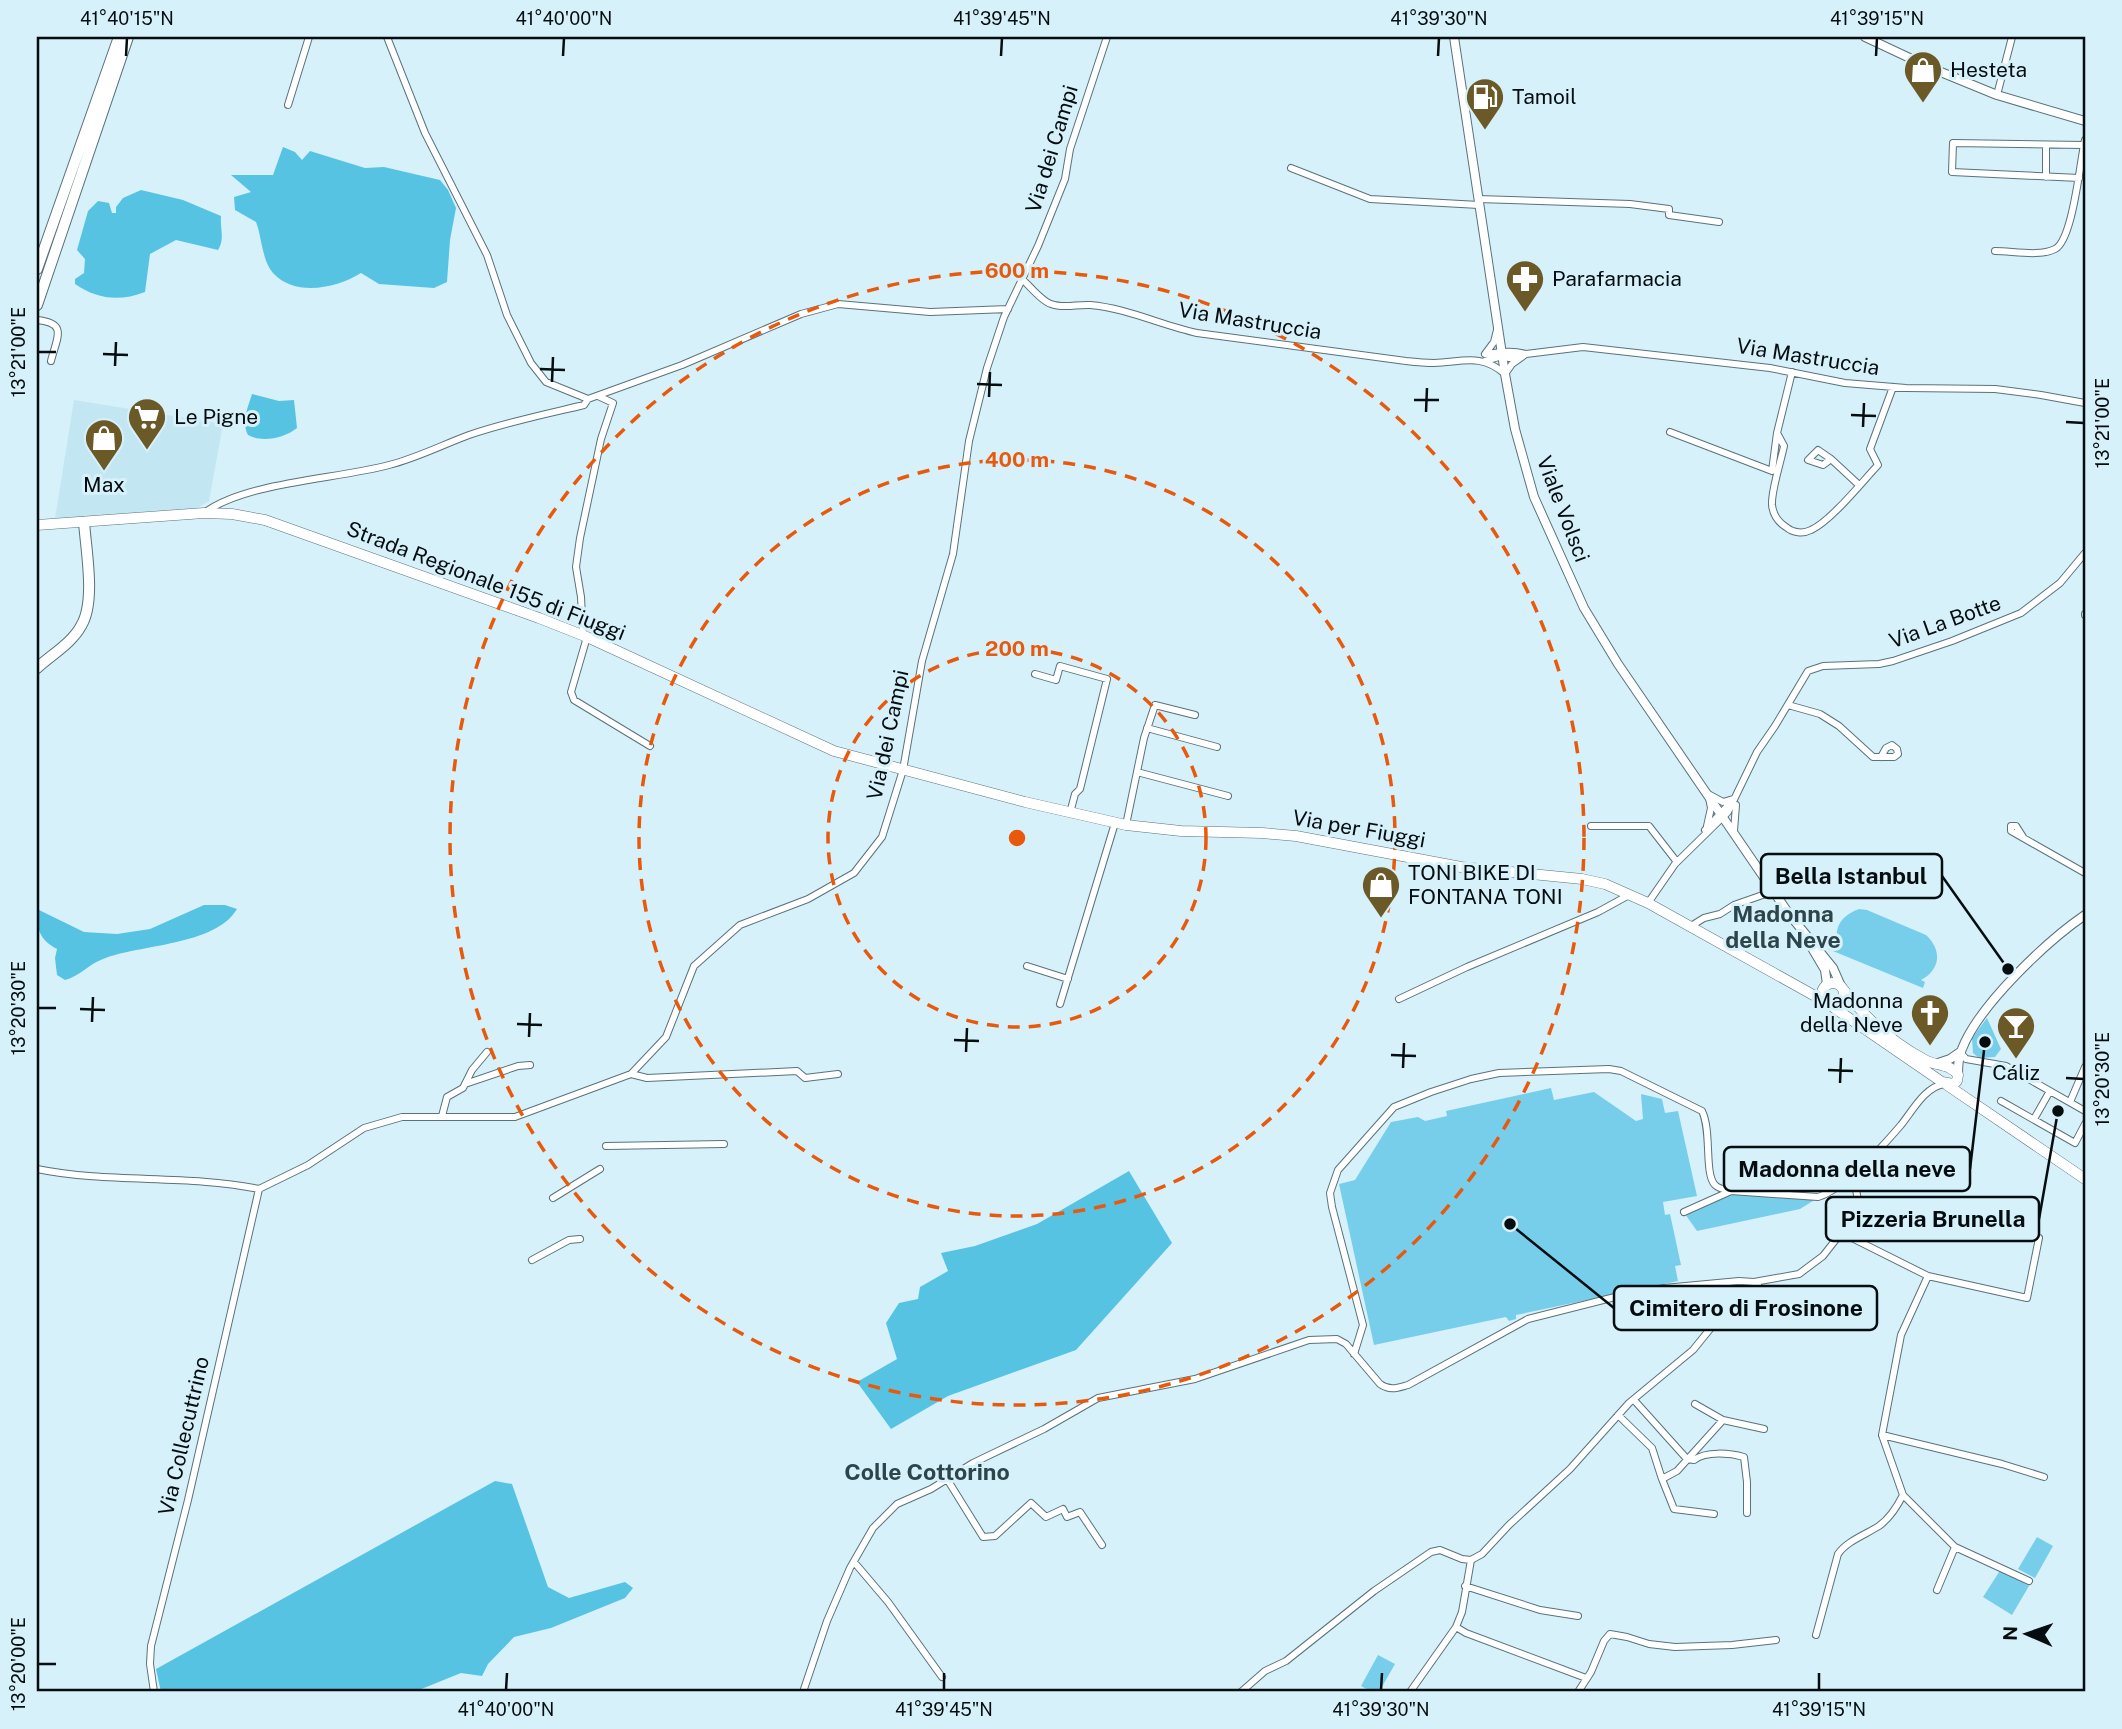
<svg xmlns="http://www.w3.org/2000/svg" width="2122" height="1729" viewBox="0 0 2122 1729" font-family="'Public Sans',sans-serif">
<rect width="100%" height="100%" fill="#d6f1fa"/>
<path fill="#c3e6f3" d="M74,400L223,424L209,501L197,508L55,519Z"/>
<path fill="#77ceeb" d="M1859,909L1867,910L1926,935C1942,950 1941,969 1921,980L1925,982L1923,988L1828,949L1830,943L1838,945C1833,927 1842,915 1859,909Z
M1987,1018L2001,1049L1995,1057L1979,1058L1973,1053L1972,1038Z
M1551,1088L1554,1100L1594,1092L1636,1121L1643,1119L1641,1094L1662,1099L1665,1113L1678,1111L1697,1196L1663,1202L1665,1215L1670,1214L1681,1265L1675,1266L1678,1281L1516,1315V1319L1509,1321L1506,1317L1374,1345L1339,1184L1355,1180L1391,1122L1418,1117L1425,1121L1447,1116L1446,1111Z
M1732,1193L1816,1199L1800,1209L1697,1231L1685,1214Z
M2037,1537L2053,1546L2035,1578L2018,1569Z
M2001,1569L2029,1586L2012,1615L1983,1597Z
M1378,1655L1395,1664L1379,1692H1372L1361,1686Z"/>
<path fill="#57c3e3" d="M283,147L295,152L302,160L310,151L365,168L384,167L440,180L448,190L456,208L450,240L447,282L434,288L379,284L361,273C337,288 296,297 274,274C262,262 262,237 256,222L235,210L234,197L251,192L231,175H273Z
M141,190L183,200L221,216C220,229 225,239 218,250L176,240L150,254L145,292C119,302 97,299 75,284V279L84,273L85,259L77,250L88,211L98,201L109,203L112,213H116V207L123,198Z
M252,394L279,401L294,400L297,428C285,438 262,443 248,435C241,422 248,407 252,394Z
M204,905H225L237,909C215,946 140,944 103,959C89,964 80,976 65,980L57,975L55,958L57,949C39,939 37,930 37,909L84,932L117,934L150,929Z
M1129,1171L1172,1243L1076,1350L948,1396L891,1429L857,1382L897,1359L886,1323L899,1303L918,1299L920,1287L948,1271L941,1253L975,1246L1037,1224Z
M495,1481L512,1484L548,1587L569,1598L625,1582L633,1588L625,1598L551,1628L514,1637L488,1664L482,1676L461,1673L414,1692H161L156,1669Z"/>
<g fill="none" stroke-linecap="round" stroke-linejoin="round">
<g stroke="#5a727a" stroke-width="8">
<path id="street" d="M387,37L425,133L487,255L507,315L531,363L546,382L588,399L682,365L801,314L838,304L930,312L1008,309
M1997,95L2012,37
M288,105L309,37
M1291,168L1370,199L1479,205
M2046,177V145
M2079,178L1952,172L1953,143L2084,145
M1478,199L1630,204L1669,209V215L1719,222
M1995,251C2013,251 2039,257 2055,249C2073,240 2080,161 2085,140
M1022,279C1030,286 1041,301 1051,304C1064,309 1077,304 1090,305C1126,308 1161,325 1197,333L1406,361C1415,362 1425,363 1434,363C1463,362 1481,353 1505,374L1512,364L1526,354L1583,347L1770,368L1845,383L1906,388L1995,389L2041,395L2085,403
M37,320C68,323 57,337 51,361
M1485,354L1494,342L1497,330
M1486,354C1501,352 1511,350 1526,354
M1485,361L1502,356L1509,358L1519,357
M1792,372L1777,433L1784,446C1781,461 1771,491 1772,505C1773,514 1778,522 1786,527C1793,533 1803,534 1811,530C1831,521 1862,482 1878,465L1870,449L1893,387
M1670,432L1772,471L1777,433
M1831,459L1818,450L1808,460L1823,465L1831,459L1859,485
M207,511C249,482 337,479 389,465C417,458 442,445 469,435C507,422 546,414 584,405L588,399
M2085,615V614
M583,635L581,597L576,567L580,538L601,439L613,403L598,396
M587,637L571,692L574,700L650,746
M1035,674L1056,680L1060,666L1107,679L1080,789L1075,794L1070,813
M1788,705L1820,714L1839,726L1873,757H1894L1898,754L1897,749L1892,745L1886,748L1881,757
M1147,728L1217,747
M1137,772L1228,796
M1708,794L1723,802L1733,799
M1126,825L1144,738L1155,705L1195,715
M1591,826H1649L1677,862
M1707,826L1711,808L1709,798
M1705,830L1731,802
M1734,831L1736,805
M2023,837L2016,826H2011V831L2085,873
M1648,903L1675,864L1728,812L1757,752L1775,726L1808,671L1823,666L1879,664L1893,661L1952,641L2021,613L2060,583L2085,553
M1691,926L1704,918L1720,914L1734,905L1774,891
M1027,966L1068,979
M1399,999L1467,967L1598,912L1629,895
M1060,1004L1115,823
M1960,1052L1966,1059L2006,1066L2085,1111
M631,1074L647,1078L797,1071L805,1078L838,1074
M465,1084L518,1066L530,1065
M2001,1101L2075,1143L2085,1124
M2070,1102L2085,1067
M442,1116L447,1097L463,1088L472,1070L487,1052
M2034,1119L2050,1091
M606,1146L724,1144
M37,1169C110,1184 186,1174 259,1189
M259,1189L308,1165L364,1128L402,1117H515L631,1074L666,1037L694,966L740,925L808,899L854,873L882,837L903,770L922,661L953,554L969,441L987,368L1004,317L1038,246L1065,179L1070,149L1107,37
M553,1198L600,1169
M1684,1212L1731,1191
M1842,1233L1928,1276L1901,1335L1882,1435L1903,1495L1955,1547
M532,1260L569,1240L580,1239
M1928,1276L2027,1298L2039,1238
M1354,1354L1363,1325L1332,1207L1330,1193L1338,1170L1394,1107L1431,1092L1471,1079L1499,1073L1609,1069L1621,1071L1702,1111C1712,1131 1704,1174 1715,1185C1719,1189 1726,1190 1731,1191L1818,1197C1845,1189 1883,1146 1901,1125C1913,1110 1925,1087 1944,1084
M1634,1400L1687,1459L1694,1460C1706,1451 1730,1453 1744,1457L1747,1482V1513
M1695,1404L1723,1420
M1618,1415L1652,1448L1662,1479L1677,1471L1723,1420L1764,1429
M1882,1435L2002,1464L2044,1477
M947,1479L983,1537L995,1536L1031,1503L1046,1517L1063,1509L1067,1517L1080,1512L1102,1545
M1662,1479L1674,1509L1714,1514
M854,1562L888,1602L942,1677
M1465,1586L1540,1610L1578,1616
M1937,1590L1955,1547L2029,1581
M1456,1627L1466,1633L1586,1678
M1816,1635L1838,1554C1847,1541 1865,1535 1879,1526C1890,1518 1897,1507 1903,1495
M154,1692L150,1664L151,1646L188,1500L259,1189
M803,1692L827,1621L850,1568L873,1528L897,1504L931,1489L973,1463L1044,1429L1098,1398L1195,1379L1309,1340L1337,1339L1346,1344L1380,1384C1390,1391 1397,1388 1408,1385L1528,1319L1619,1296L1664,1288L1739,1281L1754,1282L1799,1274L1823,1256L1855,1215L1858,1201L1855,1183L1858,1168
M1241,1692L1265,1671L1286,1661L1374,1591L1431,1552L1440,1550L1462,1559L1471,1560L1482,1554L1509,1525L1570,1469L1629,1403L1693,1350L1736,1297L1747,1288L1758,1284
M1410,1692L1456,1627L1462,1612L1471,1560
M1578,1692L1591,1672L1604,1641L1610,1634L1627,1637L1649,1644L1675,1647L1732,1645L1776,1640"/>
</g>
<g stroke="#5a727a" stroke-width="10">
<path id="secondary" d="M1454,37L1505,374L1515,429L1534,497L1584,608L1618,664L1789,914L1833,968L1841,986
M1865,37L1931,68L1997,95L2085,121
M1812,948L1825,970L1827,984
M1935,1064L1950,1059L1960,1052
M1958,1075C1958,1066 1958,1057 1962,1049C1979,1005 2047,941 2085,915"/>
</g>
<g stroke="#5a727a" stroke-width="11">
<path id="primary" d="M37,525L204,513L232,514L265,520L539,618L587,637L834,751L1025,802L1126,825L1181,831L1262,833L1296,836L1461,867L1582,879L1605,884L1648,903L1824,1001
M1822 994a11 11 0 1 1 22 0a11 11 0 1 1-22 0Z
M1830,1005L1942,1082L1953,1084L1957,1081L1958,1075C1951,1064 1936,1066 1925,1060C1891,1042 1866,1019 1843,989
M1947,1085L2085,1179"/>
</g>
<g stroke="#5a727a" stroke-width="12">
<path id="highway" d="M37,269L119,37
M37,305L128,37
M37,668C51,655 72,643 81,626C96,602 86,551 84,522"/>
</g>
<use href="#street" stroke="#fff" stroke-width="6"/>
<use href="#secondary" stroke="#fff" stroke-width="8"/>
<use href="#primary" stroke="#fff" stroke-width="10"/>
<use href="#highway" stroke="#fff" stroke-width="10"/>
</g>
<path fill="none" stroke="#050d10" stroke-width="2.5" d="M126,56L127,38M563,56L564,38M1001,56L1002,38M1438,56L1439,38M1876,56L1877,38M38,352H56M103,354L128,355M115,366L116,342M540,369L565,370M552,382L553,357M977,384L1002,385M989,397L990,372M1414,400H1439M1426,412L1427,388M1851,415L1876,416M2066,422L2084,423M1863,427L1864,403M38,1008H56M80,1009L105,1010M92,1022L93,997M517,1024L542,1025M529,1037L530,1013M954,1040L979,1041M966,1052L967,1028M1391,1055L1416,1056M1403,1068L1404,1043M1828,1070L1853,1071M2066,1078L2084,1079M1840,1083L1841,1058M38,1664H56M506,1690L507,1673M944,1690V1673M1381,1690L1382,1673M1819,1690V1673"/>
<g fill="none" stroke="#e8590c" stroke-width="3.5" stroke-dasharray="12 9">
<circle cx="1017" cy="838" r="189"/>
<circle cx="1017" cy="838" r="378"/>
<circle cx="1017" cy="838" r="567"/>
</g>
<defs>
<g id="shop-pin" transform="scale(2.0125)"><path d="M0 17L-7.5 6A9.5 9.5 0 1 1 7.5 6Z" fill="#6b5a28" stroke="#d6f1fa"/><path d="M-5-2.5h2.3a2.7 3.5 0 0 1 5.4 0H5L5.5 6h-11ZM-1.5-2.5h3a1.5 2.3 0 0 0-3 0Z" fill="#fff"/></g>
<g id="fuel-pin" transform="scale(2.0125)"><path d="M0 17L-7.5 6A9.5 9.5 0 1 1 7.5 6Z" fill="#6b5a28" stroke="#d6f1fa"/><path d="M-5.5-6h7V0h2V4h1.3V-2.5L3-4.5l.8-.8L6-3V5H2.5V1h-1V6h-7ZM-4.2-4.7v3.2H.2V-4.7Z" fill="#fff"/></g>
<g id="pharmacy-pin" transform="scale(2.0125)"><path d="M0 17L-7.5 6A9.5 9.5 0 1 1 7.5 6Z" fill="#6b5a28" stroke="#d6f1fa"/><path d="M-2-6h4v4h4v4h-4v4h-4v-4h-4v-4h4Z" fill="#fff"/></g>
<g id="supermarket-pin" transform="scale(2.0125)"><path d="M0 17L-7.5 6A9.5 9.5 0 1 1 7.5 6Z" fill="#6b5a28" stroke="#d6f1fa"/><path d="M-6-5.5h2.5l.6 2H6L4.5 2H-2.5L-4.4-4H-6ZM-1.5 3.2a1.3 1.3 0 1 0 .1 0ZM3 3.2a1.3 1.3 0 1 0 .1 0Z" fill="#fff"/></g>
<g id="church-pin" transform="scale(2.0125)"><path d="M0 17L-7.5 6A9.5 9.5 0 1 1 7.5 6Z" fill="#6b5a28" stroke="#d6f1fa"/><path d="M-1.2-6h2.4v3.5h3.3v2.4h-3.3V6h-2.4V-.1h-3.3v-2.4h3.3Z" fill="#fff"/></g>
<g id="bar-pin" transform="scale(2.0125)"><path d="M0 17L-7.5 6A9.5 9.5 0 1 1 7.5 6Z" fill="#6b5a28" stroke="#d6f1fa"/><path d="M-6-5H6L.8 .8V4.5H3.5V6h-7V4.5H-.8V.8Z" fill="#fff"/></g>
</defs>
<g fill-rule="evenodd">
<use href="#shop-pin" x="1923" y="70"/>
<use href="#fuel-pin" x="1485" y="97"/>
<use href="#pharmacy-pin" x="1525" y="279"/>
<use href="#supermarket-pin" x="147" y="417"/>
<use href="#shop-pin" x="104" y="438"/>
<use href="#shop-pin" x="1381" y="885"/>
<use href="#church-pin" x="1930" y="1013"/>
<use href="#bar-pin" x="2016" y="1026"/>
</g>
<g text-anchor="middle" stroke-width="6" stroke-linejoin="round" paint-order="stroke">
<g font-size="21" fill="#050d10" stroke="#d6f1fa" text-anchor="start">
<text x="1950" y="77">Hesteta</text>
<text x="1512" y="104">Tamoil</text>
<text x="1552" y="286">Parafarmacia</text>
<text x="174" y="424">Le Pigne</text>
<text x="104" y="492" text-anchor="middle">Max</text>
<text x="1408" y="880">TONI BIKE DI<tspan x="1408" dy="24">FONTANA TONI</tspan></text>
<text x="1903" y="1008" text-anchor="end">Madonna<tspan x="1903" dy="24">della Neve</tspan></text>
<text x="2016" y="1080" text-anchor="middle">Cáliz</text>
</g>
<g font-size="21" fill="#050d10" stroke="#d6f1fa">
<text transform="translate(1052 149) rotate(-73)" y="7">Via dei Campi</text>
<text transform="translate(1250 321) rotate(9)" y="7">Via Mastruccia</text>
<text transform="translate(1808 357) rotate(9)" y="7">Via Mastruccia</text>
<text transform="translate(1563 509) rotate(69)" y="7">Viale Volsci</text>
<text transform="translate(486 581) rotate(21)" y="7">Strada Regionale 155 di Fiuggi</text>
<text transform="translate(1945 622) rotate(-20)" y="7">Via La Botte</text>
<text transform="translate(888 735) rotate(-78)" y="7">Via dei Campi</text>
<text transform="translate(1359 829) rotate(10)" y="7">Via per Fiuggi</text>
<text transform="translate(184 1436) rotate(-77)" y="7">Via Collecuttrino</text>
</g>
<g font-size="23" font-weight="bold" fill="#2d444b" stroke="#d6f1fa">
<text x="1783" y="922">Madonna<tspan x="1783" dy="26">della Neve</tspan></text>
<text x="927" y="1480">Colle Cottorino</text>
</g>
</g>
<circle cx="1017" cy="838" r="10" fill="#e8590c" stroke="#d6f1fa" stroke-width="3.5"/>
<g font-size="21" text-anchor="middle" font-weight="bold" fill="#e8590c" stroke="#d6f1fa" stroke-width="6" stroke-linejoin="round" paint-order="stroke">
<text x="1017" y="278">600 m</text>
<text x="1017" y="467">400 m</text>
<text x="1017" y="656">200 m</text>
</g>
<path fill="none" stroke="#050d10" stroke-width="2.5" d="M2008 969L1942 876M1985 1042L1970 1169M2058 1111L2039 1219M1510 1224L1614 1308"/>
<g fill="#050d10" stroke="#d6f1fa" stroke-width="2.5">
<circle cx="2008" cy="969" r="7"/>
<circle cx="1985" cy="1042" r="7"/>
<circle cx="2058" cy="1111" r="7"/>
<circle cx="1510" cy="1224" r="7"/>
</g>
<g fill="#d6f1fa" stroke="#050d10" stroke-width="2.5">
<rect x="1761" y="854" width="181" height="44" rx="7"/>
<rect x="1724" y="1147" width="246" height="44" rx="7"/>
<rect x="1826" y="1197" width="213" height="44" rx="7"/>
<rect x="1614" y="1286" width="263" height="44" rx="7"/>
</g>
<g font-size="23" text-anchor="middle" font-weight="bold" fill="#050d10">
<text x="1851" y="884">Bella Istanbul</text>
<text x="1847" y="1177">Madonna della neve</text>
<text x="1933" y="1227">Pizzeria Brunella</text>
<text x="1746" y="1316">Cimitero di Frosinone</text>
</g>
<rect width="2122" height="1729" fill="none" stroke="#d6f1fa" stroke-width="77"/>
<g transform="translate(2027 1634) rotate(272)" stroke="#d6f1fa" stroke-width="5" paint-order="stroke">
<path d="M0-5L12 26L0 18L-12 26Z" fill="#050d10"/>
<text y="-10" font-size="19" font-weight="bold" text-anchor="middle" fill="#050d10">N</text>
</g>
<rect x="38" y="38" width="2046" height="1652" fill="none" stroke="#050d10" stroke-width="2.5"/>
<g font-size="18" text-anchor="middle" fill="#050d10">
<text x="127" y="25">41°40'15"N</text>
<text x="564" y="25">41°40'00"N</text>
<text x="1002" y="25">41°39'45"N</text>
<text x="1439" y="25">41°39'30"N</text>
<text x="1877" y="25">41°39'15"N</text>
<text transform="translate(19 352) rotate(-90)" y="6">13°21'00"E</text>
<text transform="translate(2103 423) rotate(-90)" y="6">13°21'00"E</text>
<text transform="translate(19 1008) rotate(-90)" y="6">13°20'30"E</text>
<text transform="translate(2103 1079) rotate(-90)" y="6">13°20'30"E</text>
<text transform="translate(19 1664) rotate(-90)" y="6">13°20'00"E</text>
<text x="506" y="1716">41°40'00"N</text>
<text x="944" y="1716">41°39'45"N</text>
<text x="1381" y="1716">41°39'30"N</text>
<text x="1819" y="1716">41°39'15"N</text>
</g>
</svg>
